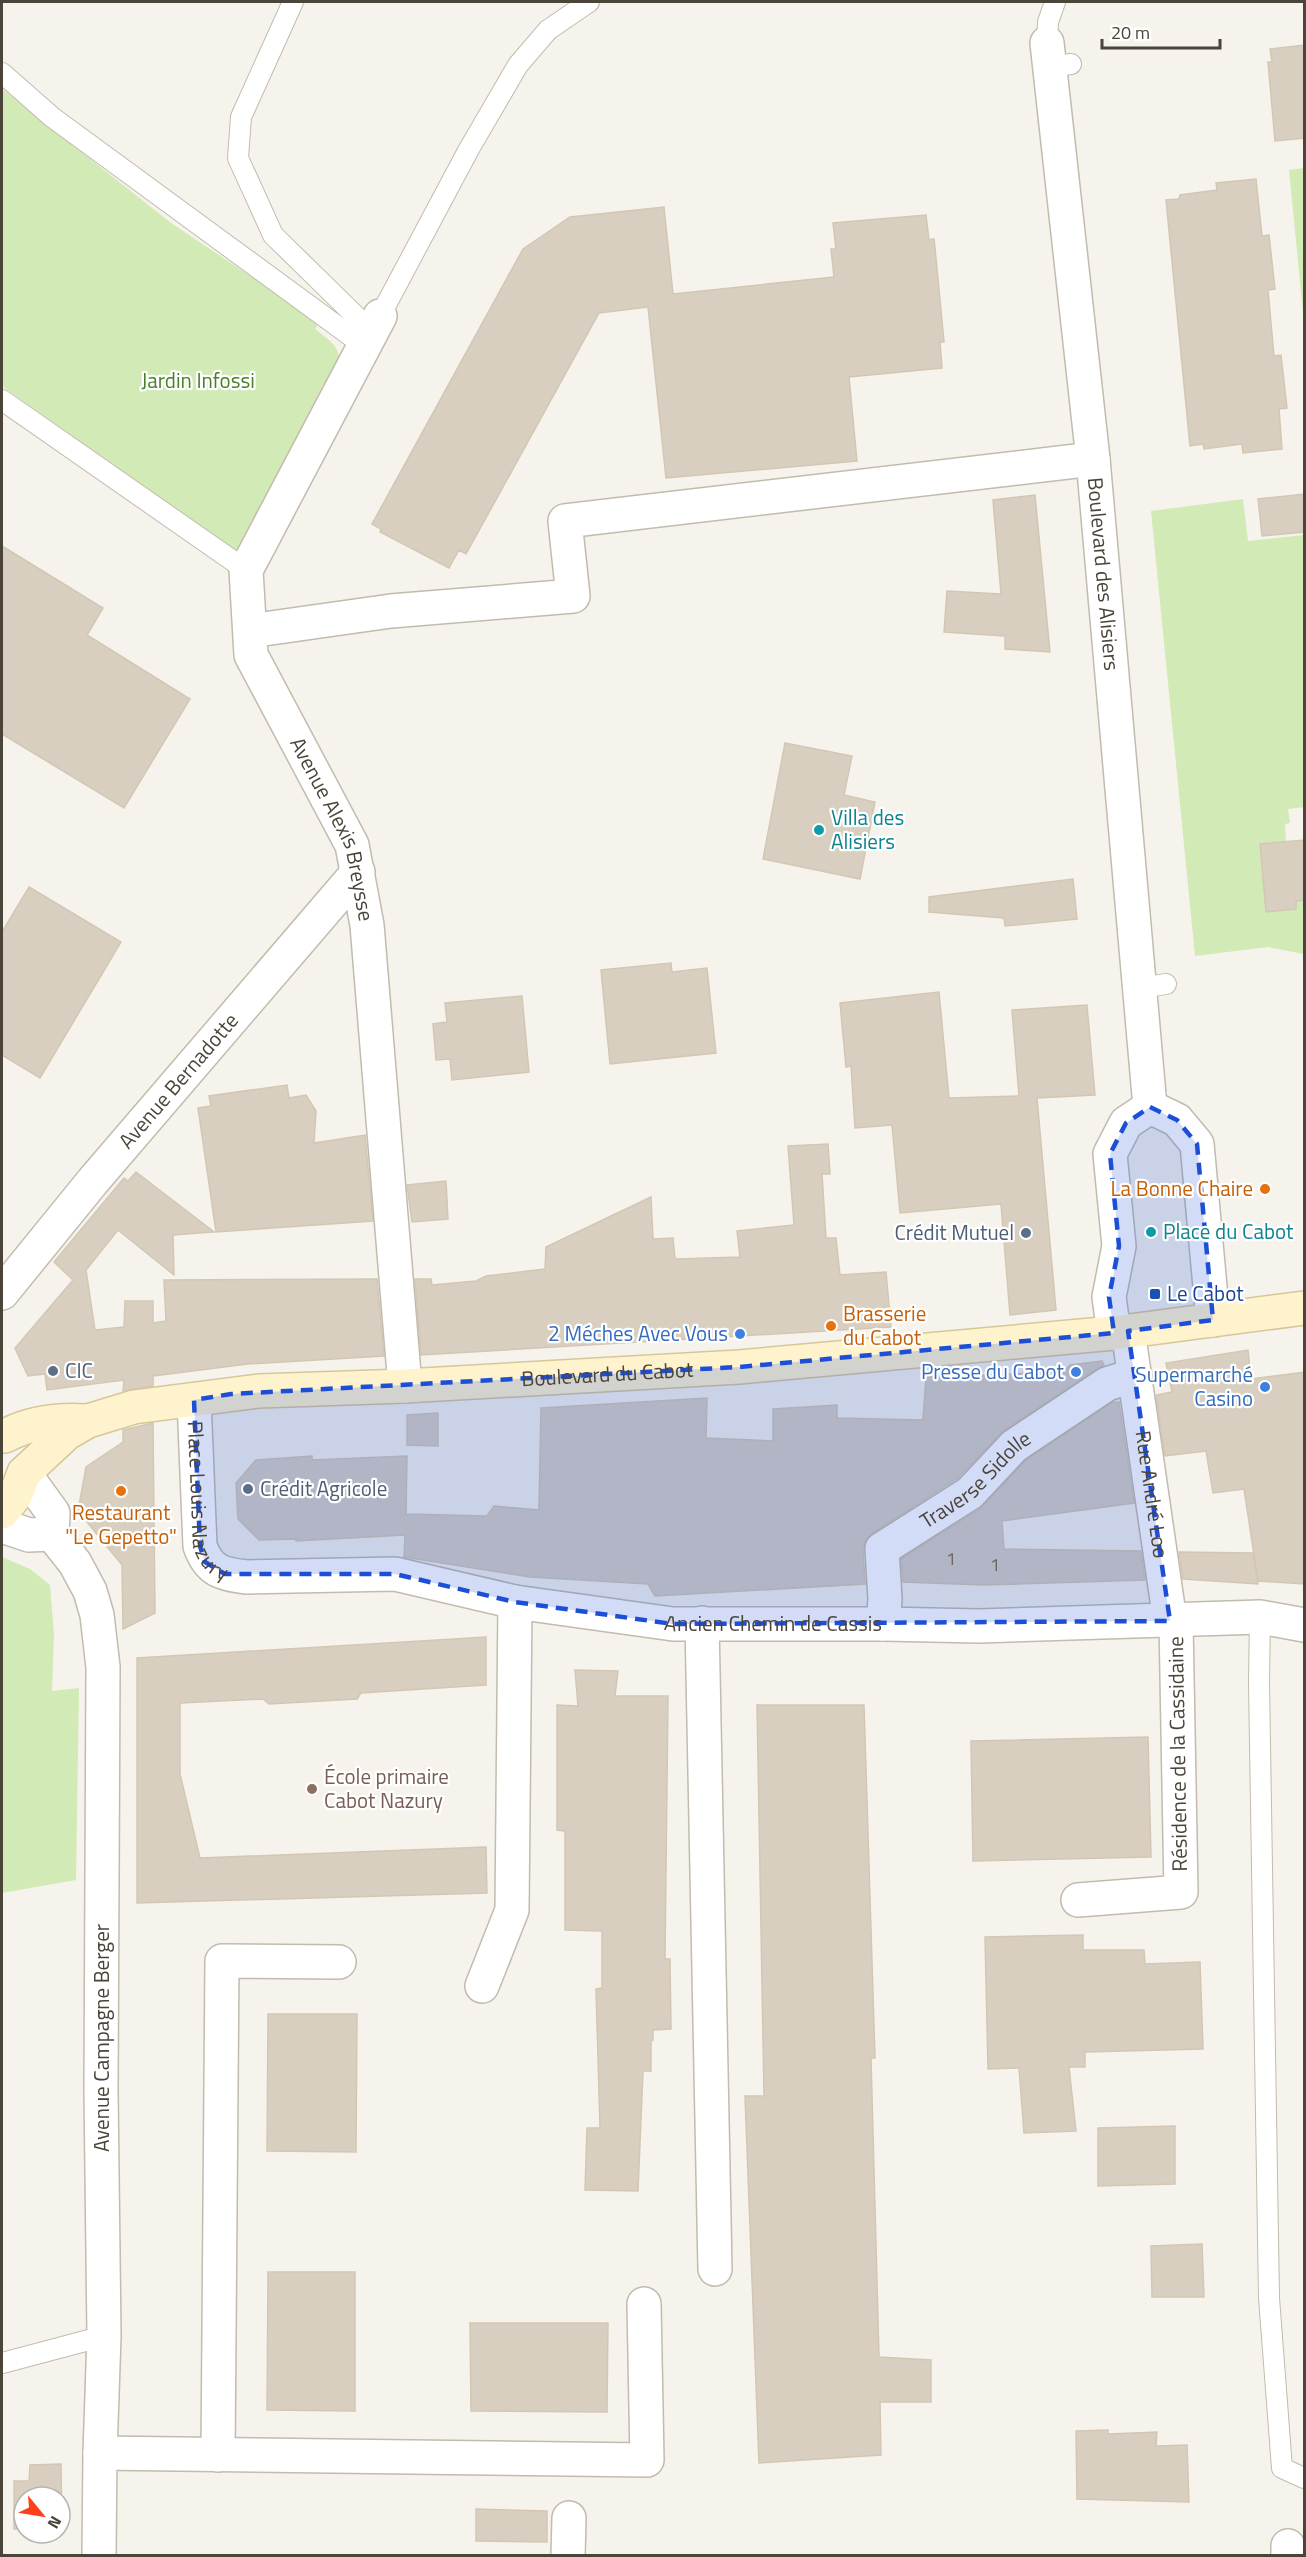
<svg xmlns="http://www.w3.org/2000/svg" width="1306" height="2557" viewBox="0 0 1306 2557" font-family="'Titillium Web',sans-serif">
<rect width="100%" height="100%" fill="#f6f3ec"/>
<path fill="#d2eab5" d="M2,89L171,223L319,322L315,329C328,339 340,346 340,363L239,554L2,386Z
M1304,168V323L1289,170Z
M1243,499L1248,541L1304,535V807L1288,809L1290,823L1285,824L1286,842L1260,844L1266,912L1296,909V901L1304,900V954L1268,947L1195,956L1151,511Z
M2,1557L30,1569L50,1585L54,1634L52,1691L79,1688L76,1880L2,1893Z"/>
<path fill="#d8cfc1" stroke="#d3c7b4" stroke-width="1.5" d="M1305,45V138L1275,141L1268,62H1272L1270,49Z
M1256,179L1262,236L1269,235L1275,289L1268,290L1274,356L1281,355L1287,408L1279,409L1282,449L1243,453L1242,444L1204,449L1203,444L1190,446L1166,200L1179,199L1180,195L1217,190L1216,183Z
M664,207L673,294L834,277L831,249H836L833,223L926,215L929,240L934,239L936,258L944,342H940L942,368L849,377L857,461L666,478L648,307L599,313L466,554L459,550L449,568L380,532L381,529L372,524L523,249L570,217Z
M1305,494V532L1262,536L1258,499Z
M1035,495L1050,652L1005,649V636L944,632L947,591L1001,594L993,500Z
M2,546L103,608L87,635L190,699L124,808L2,734Z
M785,743L852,756L844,795L875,802L860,879L763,859Z
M1305,840V900L1296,901V909L1266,912L1260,844Z
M1073,879L1077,919L1005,926L1004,918L929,912V897Z
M29,887L121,942L40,1078L2,1055V932Z
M671,963L672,972L707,968L716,1053L610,1064L601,970Z
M939,992L949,1098L1019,1096L1012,1010L1087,1005L1095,1095L1037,1098L1056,1310L1010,1315L1001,1204L900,1213L892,1125L855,1128L851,1066L846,1067L840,1003Z
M522,996L529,1072L452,1080L450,1059L436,1060L433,1024L447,1022L445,1003Z
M287,1085L289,1098L306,1095L316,1111L314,1143L365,1135L373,1221L216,1232L198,1108L211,1106L209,1096Z
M828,1144L830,1174H822L826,1238H836L840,1275L886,1272L891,1327L421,1355L415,1279H431L432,1285L476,1281L486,1276L545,1269L546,1247L651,1197L653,1239L673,1238L675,1259L740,1257L737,1231L794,1225L788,1146Z
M136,1172L214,1232L173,1235L174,1275L118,1230L86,1270L95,1330L124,1327L125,1301H153V1323L166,1321L164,1280L377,1279L384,1356L248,1364L153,1376V1386L123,1391L124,1380L47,1390L45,1374L28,1376L15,1348L73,1280L54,1262L124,1178L128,1181Z
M446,1181L448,1219L412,1222L407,1185Z
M1248,1350L1251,1379L1305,1372V1584L1258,1581L1244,1489L1213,1493L1206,1451L1165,1456L1156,1395L1172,1392L1166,1363Z
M1102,1361L1104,1365L1003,1431L958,1478L871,1534L865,1541L863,1550L865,1584L655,1596L648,1584L530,1577L404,1557L405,1535L296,1541V1539L259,1540L238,1519L236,1483L256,1460L312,1456V1460L407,1456L406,1514L487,1516L494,1506L539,1510L541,1408L707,1398L706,1438L773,1441V1409L837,1405V1418L923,1420L926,1377L1063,1372L1070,1365Z
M1113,1402H1119L1134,1503L1002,1521L1004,1549L1141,1551L1145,1580L984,1585L903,1582L901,1559L980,1509L1026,1460Z
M438,1413V1446L407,1445V1415Z
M153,1423L155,1613L123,1629L122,1565L78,1511L86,1467L123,1442V1430Z
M1179,1552L1253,1553L1258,1584L1183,1579Z
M486,1637V1685L361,1693L357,1699L269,1704L263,1699L180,1703V1774L200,1858L486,1847L487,1893L137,1903V1658Z
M575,1670L618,1671L615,1696H668L665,1959H670L671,2029L653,2030V2040L651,2041V2071H643L638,2191L585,2190L587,2128H600L596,1989L602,1988V1931L565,1930V1831L557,1830V1705L578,1706Z
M757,1705H864L875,2058H871L879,2357L931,2360V2402H880L881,2455L759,2463L745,2096H764Z
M1148,1737L1151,1857L973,1861L971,1741Z
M1083,1935V1950H1144L1145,1964L1200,1962L1203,2049L1085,2052V2067H1069L1076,2131L1024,2133L1019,2068L988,2069L985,1937Z
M268,2014H357L356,2152L267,2151Z
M1175,2126V2184L1098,2186V2128Z
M1202,2244L1204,2297H1152L1151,2246Z
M268,2272H355V2411L267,2410Z
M470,2323H608L607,2412L471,2411Z
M1108,2430V2434L1157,2432L1156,2446L1187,2445L1189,2502L1077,2499L1076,2431Z
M61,2464L62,2529H60V2497H24V2529H14V2481H29L30,2465Z
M476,2509L547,2511V2542L476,2541Z"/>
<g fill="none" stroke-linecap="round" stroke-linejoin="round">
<g stroke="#c2bbae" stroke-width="22">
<path id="lane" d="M293,2L241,117L238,158L273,235L371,331
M1047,43L1048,22L1055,2
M1049,67L1071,64
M2,73L52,117L363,345
M380,316L469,149L518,65L548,30L589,2
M2,400L246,570
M1140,988L1166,984
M1260,1617L1259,1683L1269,2298L1282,2468L1304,2478
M2,2363L104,2336"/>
</g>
<g stroke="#c2bbae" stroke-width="36">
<g id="street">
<path id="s1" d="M1047,43L1093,459L1150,1107"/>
<path id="s2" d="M380,316L246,570L251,655L352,845L367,925L405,1386"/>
<path d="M250,631L391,611L573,596L565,521L1093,459"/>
<path id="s3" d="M2,1293L93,1181L358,872"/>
<path id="s4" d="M1128,1331L1170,1621"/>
<path d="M1114,1333L1109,1297L1119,1246L1110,1154L1126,1123L1150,1107L1177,1120L1197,1144L1213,1320"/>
<path id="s5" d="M194,1400L200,1546C209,1571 221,1574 247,1577L395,1574L515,1602L673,1624H883L979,1626L1260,1617L1304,1625"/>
<path d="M24,1473L53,1513L52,1534L75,1563L90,1591L97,1615L103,1667L101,2090L104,2336L100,2453L99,2556"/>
<path d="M2,1526L29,1535L52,1534"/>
<path d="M702,1623L715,2269"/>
<path id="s6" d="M883,1624L885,1599L882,1549L970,1493L1014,1446L1107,1384L1135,1375"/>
<path d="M1078,1900L1181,1892L1176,1622"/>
<path d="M482,1986L512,1910L515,1602"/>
<path d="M100,2453L647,2460L644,2304"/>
<path d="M218,2455L222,1961L339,1962"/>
<path d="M1288,2546V2556"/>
<path d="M568,2556L569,2518"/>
</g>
</g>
<g stroke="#d6c79b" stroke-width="36">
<g id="secondary">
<path d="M5,1436C31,1422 57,1419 86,1421"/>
<path id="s7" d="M2,1512L15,1496L24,1473L67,1433L88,1421L134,1407L259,1391L405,1386L739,1367L1114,1333L1304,1308"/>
</g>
</g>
<use href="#lane" stroke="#fff" stroke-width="20"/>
<use href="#street" stroke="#fff" stroke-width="33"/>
<use href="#secondary" stroke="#fff3cd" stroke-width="33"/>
</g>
<path fill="#1d4ed8" fill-opacity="0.2" stroke="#1d4ed8" stroke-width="4.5" stroke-dasharray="12 8" stroke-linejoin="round" d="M1150,1107L1177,1120L1197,1144L1213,1320L1128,1331L1170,1621L673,1624L515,1602L395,1574H225L205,1562L200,1546L194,1400L231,1394L739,1367L1114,1333L1109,1297L1119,1246L1110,1154L1126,1123Z"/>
<g fill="#0f9aa8" stroke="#fff" stroke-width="2">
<circle cx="819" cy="830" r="6"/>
<circle cx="1151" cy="1232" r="6"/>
</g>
<g fill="#e8710a" stroke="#fff" stroke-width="2">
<circle cx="1265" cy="1189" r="6"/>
<circle cx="831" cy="1326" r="6"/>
<circle cx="121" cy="1491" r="6"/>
</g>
<g fill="#5c6f8a" stroke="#fff" stroke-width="2">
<circle cx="1026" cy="1233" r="6"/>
<circle cx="53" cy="1371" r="6"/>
<circle cx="248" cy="1489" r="6"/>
</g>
<rect fill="#1a4fb4" stroke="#fff" stroke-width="2" x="1149" y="1288" width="12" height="12" rx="3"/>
<g fill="#3f7fe0" stroke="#fff" stroke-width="2">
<circle cx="740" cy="1334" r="6"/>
<circle cx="1076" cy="1372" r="6"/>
<circle cx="1265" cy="1387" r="6"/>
</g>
<circle fill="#8d6e63" stroke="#fff" stroke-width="2" cx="312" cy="1789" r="6"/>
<g text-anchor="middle" stroke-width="4.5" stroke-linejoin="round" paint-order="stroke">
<g font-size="18" fill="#6e675b">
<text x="951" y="1565">1</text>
<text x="995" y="1571">1</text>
</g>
<g font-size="21" fill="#4a7f2a" stroke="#fff">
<text x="198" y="388">Jardin Infossi</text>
</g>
<g font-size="21" fill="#4b4439" stroke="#fff">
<text dy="7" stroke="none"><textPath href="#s1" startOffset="534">Boulevard des Alisiers</textPath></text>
<text dy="7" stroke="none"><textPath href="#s2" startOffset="566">Avenue Alexis Breysse</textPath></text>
<text dy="7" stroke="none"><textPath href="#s3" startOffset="276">Avenue Bernadotte</textPath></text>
<text dy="7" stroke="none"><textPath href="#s7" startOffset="651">Boulevard du Cabot</textPath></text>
<text dy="7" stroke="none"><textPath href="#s6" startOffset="192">Traverse Sidolle</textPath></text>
<text dy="7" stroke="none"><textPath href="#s5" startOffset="104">Place Louis Nazury</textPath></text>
<text dy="7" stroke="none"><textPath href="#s4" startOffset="165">Rue André Loo</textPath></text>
<text dy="7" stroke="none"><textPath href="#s5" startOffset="738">Ancien Chemin de Cassis</textPath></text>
<text transform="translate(1178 1754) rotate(-91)" y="7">Résidence de la Cassidaine</text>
<text transform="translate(102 2038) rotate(-90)" y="7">Avenue Campagne Berger</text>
</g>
<g font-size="21" fill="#0d838f" stroke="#fff" text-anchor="start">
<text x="831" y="825">Villa des<tspan x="831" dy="24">Alisiers</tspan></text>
<text x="1163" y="1239">Place du Cabot</text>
</g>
<g font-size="21" fill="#c56008" stroke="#fff" text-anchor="end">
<text x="1253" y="1196">La Bonne Chaire</text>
<text x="843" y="1321" text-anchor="start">Brasserie<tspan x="843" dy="24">du Cabot</tspan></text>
<text x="121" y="1520" text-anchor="middle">Restaurant<tspan x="121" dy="24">"Le Gepetto"</tspan></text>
</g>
<g font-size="21" fill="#4e5e75" stroke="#fff" text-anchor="start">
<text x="1014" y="1240" text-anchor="end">Crédit Mutuel</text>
<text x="65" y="1378">CIC</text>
<text x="260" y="1496">Crédit Agricole</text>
</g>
<g font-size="21" fill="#164399" stroke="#fff" text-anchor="start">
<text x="1167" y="1301">Le Cabot</text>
</g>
<g font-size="21" fill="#366cbe" stroke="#fff" text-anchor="end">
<text x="728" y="1341">2 Méches Avec Vous</text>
<text x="1064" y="1379">Presse du Cabot</text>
<text x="1253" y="1382">Supermarché<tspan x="1253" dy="24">Casino</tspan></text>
</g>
<g font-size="21" fill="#785e54" stroke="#fff" text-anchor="start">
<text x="324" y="1784">École primaire<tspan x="324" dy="24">Cabot Nazury</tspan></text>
</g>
</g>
<rect width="1306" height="2557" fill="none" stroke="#4b4439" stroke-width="6"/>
<g transform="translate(42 2515) rotate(120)"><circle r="28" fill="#ffffff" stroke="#b7b4b0" stroke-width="1.5"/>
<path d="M0-4.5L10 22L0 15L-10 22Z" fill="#fc3f1d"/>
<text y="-9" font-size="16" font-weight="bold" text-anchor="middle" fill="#4b4439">N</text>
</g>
<path d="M1102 39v9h118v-9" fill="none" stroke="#4b4439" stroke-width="3"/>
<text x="1111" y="39" font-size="18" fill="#4b4439" stroke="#ffffff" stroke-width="4.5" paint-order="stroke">20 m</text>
</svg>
